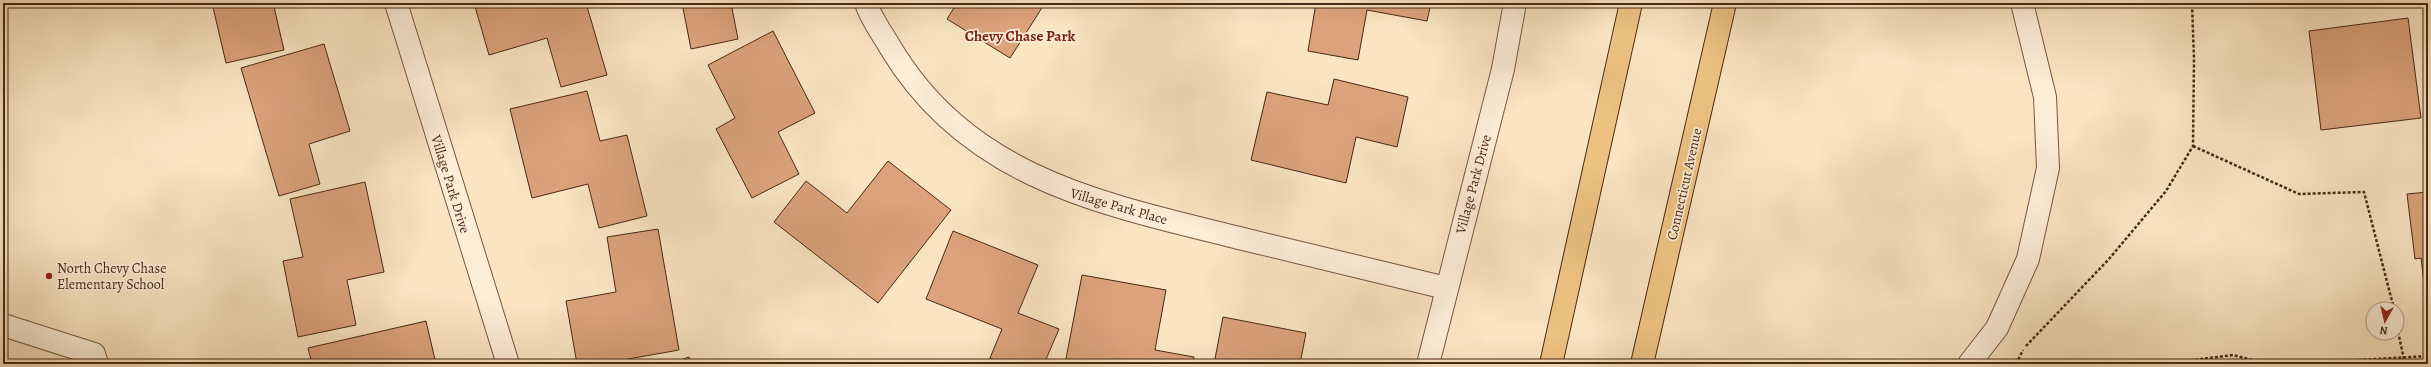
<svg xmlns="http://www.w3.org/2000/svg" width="2431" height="367" viewBox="0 0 2431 367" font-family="Alegreya,serif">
<rect width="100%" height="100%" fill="#fae4c2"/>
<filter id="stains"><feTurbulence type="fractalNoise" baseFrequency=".005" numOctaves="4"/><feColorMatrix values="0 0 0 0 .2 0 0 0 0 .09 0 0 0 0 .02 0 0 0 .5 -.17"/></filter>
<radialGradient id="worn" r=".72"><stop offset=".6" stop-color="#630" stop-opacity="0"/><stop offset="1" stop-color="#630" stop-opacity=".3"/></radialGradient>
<path fill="#dba27b" stroke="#4a2815" d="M212,3H292L274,7L284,50L226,63Z
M474,3H586L607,75L561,87L547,38L489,55Z
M682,3H731L738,39L691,49Z
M957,3H1045L1010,58L947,19Z
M1316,3H1431L1427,21L1367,10L1358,60L1308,51Z
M2408,18L2421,118L2321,130L2309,31Z
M773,31L815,113L778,132L799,174L752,198L716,129L735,118L708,65Z
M324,44L350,131L309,144L320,184L279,196L241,68Z
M1334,79L1408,97L1397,147L1356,137L1346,183L1251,160L1267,92L1328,105Z
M587,91L600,141L627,135L647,216L599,228L588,184L532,198L510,109Z
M888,161L951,210L878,303L774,222L806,181L847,213Z
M365,182L384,272L347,280L356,325L298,337L283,261L303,257L290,199Z
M2428,192V299H2426L2421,258L2415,259L2407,194Z
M658,229L679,350L600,364H577L566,301L616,292L607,237Z
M953,231L1038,265L1018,313L1059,329L1044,364H1007L990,358L1002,329L926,299Z
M1082,275L1166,290L1155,350L1194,357L1193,364H1065Z
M1223,317L1306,333L1300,364H1214Z
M426,321L436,364H312L308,348Z
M689,357L692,364H670Z"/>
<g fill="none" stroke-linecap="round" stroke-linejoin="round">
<g stroke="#765740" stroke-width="24">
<path id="minor" d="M396,3L508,364
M866,3C871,19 882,33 890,47C968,178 1102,204 1239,238C1308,254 1377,271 1446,288
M3,325L94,354L97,364
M1428,364L1503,69L1515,3
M1969,364L1997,328L2028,259L2048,168L2045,97L2022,3"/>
</g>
<g stroke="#4a2815" stroke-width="24">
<path id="major" d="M1551,364L1631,3
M1642,364L1725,3"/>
</g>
<path stroke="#4a2815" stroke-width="2.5" stroke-dasharray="3 2" stroke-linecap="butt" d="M2193,146L2299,194L2364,192L2394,309
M2397,327L2405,364
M2026,346L2109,259L2166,191L2193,146L2194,59L2192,3
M2016,364L2023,350
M2181,364L2186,361L2233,355L2267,364
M2355,364L2359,360L2428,356"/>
<use href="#minor" stroke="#fcedd7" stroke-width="22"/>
<use href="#major" stroke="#edc281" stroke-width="22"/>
</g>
<circle fill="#8f2418" stroke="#fcedd7" stroke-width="1.5" cx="49" cy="276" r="4"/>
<g text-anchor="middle" stroke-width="3.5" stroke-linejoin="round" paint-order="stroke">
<g font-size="14" fill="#4a2815" stroke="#fcedd7">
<text transform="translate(451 184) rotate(73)" y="5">Village Park Drive</text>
<text transform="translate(1473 184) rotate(-75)" y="5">Village Park Drive</text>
<text transform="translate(1684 184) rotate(-77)" y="5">Connecticut Avenue</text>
<text transform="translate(1119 206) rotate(16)" y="5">Village Park Place</text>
</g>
<g font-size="14" fill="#4a2815" stroke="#fcedd7" text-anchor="start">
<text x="57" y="273">North Chevy Chase<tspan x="57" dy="16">Elementary School</tspan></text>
</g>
<g font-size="15" font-weight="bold" fill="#7a1f14" stroke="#fcedd7">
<text x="1020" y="41">Chevy Chase Park</text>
</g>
</g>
<rect width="2431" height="367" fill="none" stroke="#fae4c2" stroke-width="16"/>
<rect x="4" y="4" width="2423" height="359" fill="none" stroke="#4a2815" stroke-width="2"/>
<rect x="8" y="8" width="2415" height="351" fill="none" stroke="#4a2815"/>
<g transform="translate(2385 321) rotate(188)"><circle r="19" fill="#fcedd7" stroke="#b59e89"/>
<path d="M0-3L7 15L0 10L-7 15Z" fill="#8f2418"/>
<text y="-6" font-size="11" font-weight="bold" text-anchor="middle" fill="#4a2815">N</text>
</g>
<rect width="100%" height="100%" filter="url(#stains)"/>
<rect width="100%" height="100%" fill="url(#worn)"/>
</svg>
